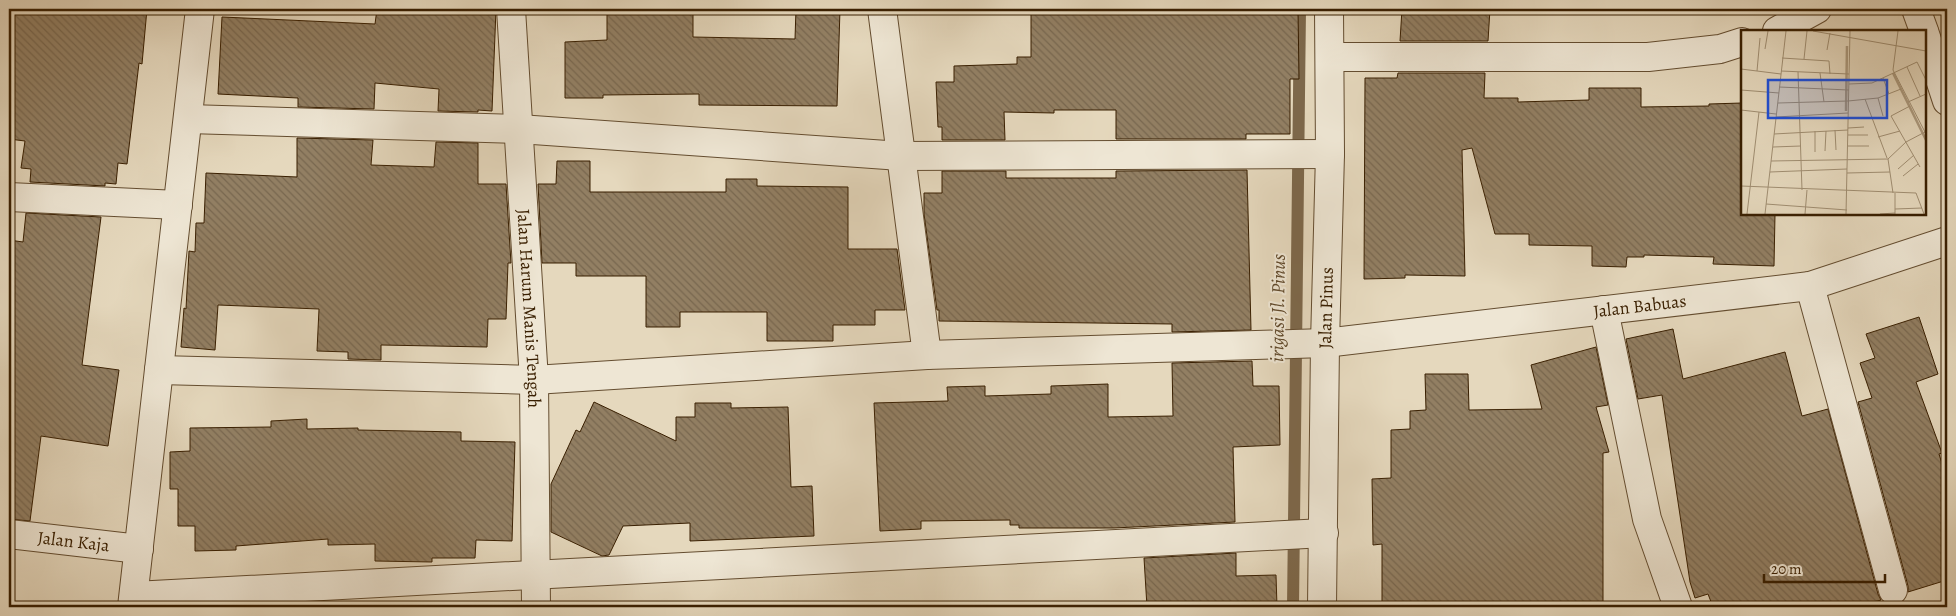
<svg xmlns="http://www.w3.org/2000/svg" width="1956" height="616" viewBox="0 0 1956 616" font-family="Alegreya,serif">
<defs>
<pattern id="building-back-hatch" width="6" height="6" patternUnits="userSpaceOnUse" patternTransform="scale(1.25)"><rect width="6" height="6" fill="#927f63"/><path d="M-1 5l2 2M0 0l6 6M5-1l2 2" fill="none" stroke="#78674f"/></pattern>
</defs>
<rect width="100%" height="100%" fill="#e5d8bd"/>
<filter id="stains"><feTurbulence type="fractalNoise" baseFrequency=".004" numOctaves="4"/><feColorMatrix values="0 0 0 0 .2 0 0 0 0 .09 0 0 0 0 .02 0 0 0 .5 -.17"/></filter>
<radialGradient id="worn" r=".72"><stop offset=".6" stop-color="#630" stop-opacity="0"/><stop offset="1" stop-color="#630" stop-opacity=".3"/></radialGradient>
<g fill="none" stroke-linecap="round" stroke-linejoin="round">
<path stroke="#7d684b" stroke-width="12" d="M1293,607L1300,9"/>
</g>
<path fill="url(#building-back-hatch)" stroke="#391f01" d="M9,9H147L142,64L139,63L127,164L118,163L116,184L105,183V186L30,182L31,169L21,168L25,141L9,139Z
M377,9H496L492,111L478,110V112L438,111L439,89L375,83L374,109L298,107V98L218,94L222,17L375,24Z
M796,9H840L837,106L699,105V94L603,95V98H565V42L607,40V11L693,10V37L795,39Z
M1031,9H1298L1299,79H1290V134H1246V139H1116V110H1054V113L1004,112L1005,140H942V127H938L936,82H954V66L1017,64V57H1031Z
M1402,9H1490L1488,41H1400Z
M1398,73H1485L1484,98H1518V102L1589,100V88H1641V107L1709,106V104L1742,103V214H1775L1774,266L1713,264L1714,257L1644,255V257H1627L1626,267L1592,266V246L1529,245V234H1495L1472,148L1462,150L1465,276L1405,275V278L1364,279L1365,78H1397Z
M297,138L373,140L371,165L434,167L436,142L478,143V184H506L511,263H508L506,319H488L487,347L381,345V360L348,359V352L317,351L319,309L218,305L215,350L181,347L184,308L186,309L189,251L195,252L196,223H204L206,173L297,177Z
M557,161H590V192H726V179H757V186L848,187V249H897L905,310H875V325H833V341H767V312H680V327H646V276H576V263H542L538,184H556Z
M1247,170L1251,330L1172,332V324L939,321V310H937L924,214V193H942V171H1006V178H1116V171Z
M26,213L101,217L82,365L119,370L108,446L41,436L30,521L9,519V240L23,242Z
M1919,317L1938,374L1916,382L1942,453L1939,454L1947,480V580L1908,592V586L1858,402L1872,398L1860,363L1875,358L1866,334Z
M1673,329L1683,379L1785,352L1802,416L1828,409L1878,594L1881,600L1855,607H1713L1708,594L1695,598L1690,582L1662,395L1638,399L1626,339Z
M1596,347L1608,405L1596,407L1609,452L1603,453V603L1492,604V607H1382V544L1373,545L1372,479L1391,478V430L1410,429V411L1426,410L1425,374H1468L1469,410L1542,409L1531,365Z
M1252,361L1253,386H1279L1280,445L1233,447L1235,522L1114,528H1019V525H1010V520L921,521V529L880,531L874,403L948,401L947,387L985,386V396L1051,394V386L1108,384V417L1173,416L1172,363Z
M594,402L676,441V417H695V403H731V408L788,407L791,487L812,486L814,536L690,541V523L623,526L609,555L602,556L551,532V484L576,430L580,432Z
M307,419V429L358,428V430L461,432V441L515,442L512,541L476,540L475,558H432V562L375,561V544L328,545V539L236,546V550L195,551V526H178V489H170V452L190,451V428L271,427V421Z
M1236,553V576L1276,575L1277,607H1147L1144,558Z"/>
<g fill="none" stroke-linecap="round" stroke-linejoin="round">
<g stroke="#644d30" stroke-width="30">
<g id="minor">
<path id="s1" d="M511,9L534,380L536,607"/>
<path d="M882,9L927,355"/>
<path d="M1916,9L1924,31"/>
<path d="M1777,31L1817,9"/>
<path d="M1925,34L1947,101"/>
<path d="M1330,57H1648L1720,49L1742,42"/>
<path d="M188,119L519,129L901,156L1330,154"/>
<path d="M9,197L178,205"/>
<path d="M1810,286L1893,590"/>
<path d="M1604,310L1647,519L1678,607"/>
<path id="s2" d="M159,370L534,380L927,355L1325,343L1810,286L1947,241"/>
<path id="s3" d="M9,534L139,549"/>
<path d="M134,596L1324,533"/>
<path d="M132,607L200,9"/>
</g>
</g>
<g stroke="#644d30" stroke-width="30">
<g id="tertiary">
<path id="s4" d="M1322,607L1325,343L1330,154L1329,9"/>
</g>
</g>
<use href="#minor" stroke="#eee6d4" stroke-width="28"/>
<use href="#tertiary" stroke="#eee6d4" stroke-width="28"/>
</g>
<g text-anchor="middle" stroke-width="4" stroke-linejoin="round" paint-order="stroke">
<g font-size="18" fill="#391f01" stroke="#eee6d4">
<text dy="6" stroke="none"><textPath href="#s2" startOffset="1484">Jalan Babuas</textPath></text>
<text dy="6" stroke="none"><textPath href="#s1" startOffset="300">Jalan Harum Manis Tengah</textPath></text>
<text dy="6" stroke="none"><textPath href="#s4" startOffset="299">Jalan Pinus</textPath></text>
<text dy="6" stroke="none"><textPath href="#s3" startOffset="65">Jalan Kaja</textPath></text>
</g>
<g font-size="19" font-style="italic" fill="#614a2c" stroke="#eee6d4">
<text transform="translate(1277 308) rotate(-89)" y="7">irigasi Jl. Pinus</text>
</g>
</g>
<g transform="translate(1741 30)">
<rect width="185" height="185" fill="#e5d8bd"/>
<path fill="none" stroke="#ab997d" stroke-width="2.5" d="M152,43L185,110M105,81L106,16"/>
<path fill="none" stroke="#a08e72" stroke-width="1" d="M72,1L185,21M157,1L152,40L185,104M24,19L27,1M86,20L89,3M41,28L88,31L89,44M63,29L66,1M166,37L179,66M0,39L40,44M16,41L19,8M40,41L108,44M57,42L61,160M79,43L83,72M142,48L148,64M108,54L131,53L176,32L185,50M38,57L108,60M0,60L38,63M137,68L142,86M124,69L146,128M167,72L185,64M37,73L107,71L137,68L160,59M169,76L150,86L179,137M0,80L35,84M35,87L107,83M107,98L123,97M94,100L95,120M74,101V122M33,104L107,100M107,105H127M137,107L159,101M107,116H128M32,117L60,116M84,121L85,101M147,129L165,112L184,102M147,129L152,163M30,131L147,129M157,139L173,125M29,142L106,139M106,143L149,142M162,146L177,134M0,156L175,163L183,184M25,174L106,180M154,179L181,178M6,184L18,82M24,184L45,1M64,184L66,160M105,184L109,1M139,184L154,183M154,184V163"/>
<path fill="#1d4ed8" fill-opacity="0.15" stroke="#1d4ed8" stroke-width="2.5" d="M27,50H146V88H27Z"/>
<rect width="185" height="185" fill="none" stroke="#391f01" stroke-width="2.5"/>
</g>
<rect width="1956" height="616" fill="none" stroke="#e5d8bd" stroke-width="30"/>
<rect x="10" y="10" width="1936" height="596" fill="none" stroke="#391f01" stroke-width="2.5"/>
<rect x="15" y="15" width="1926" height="586" fill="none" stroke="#391f01"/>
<path d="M1764 574v8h121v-8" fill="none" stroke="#391f01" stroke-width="2.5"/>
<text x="1771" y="574" font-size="15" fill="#391f01" stroke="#eee6d4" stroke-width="4" paint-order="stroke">20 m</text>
<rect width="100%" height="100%" filter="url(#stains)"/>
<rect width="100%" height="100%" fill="url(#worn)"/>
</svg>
